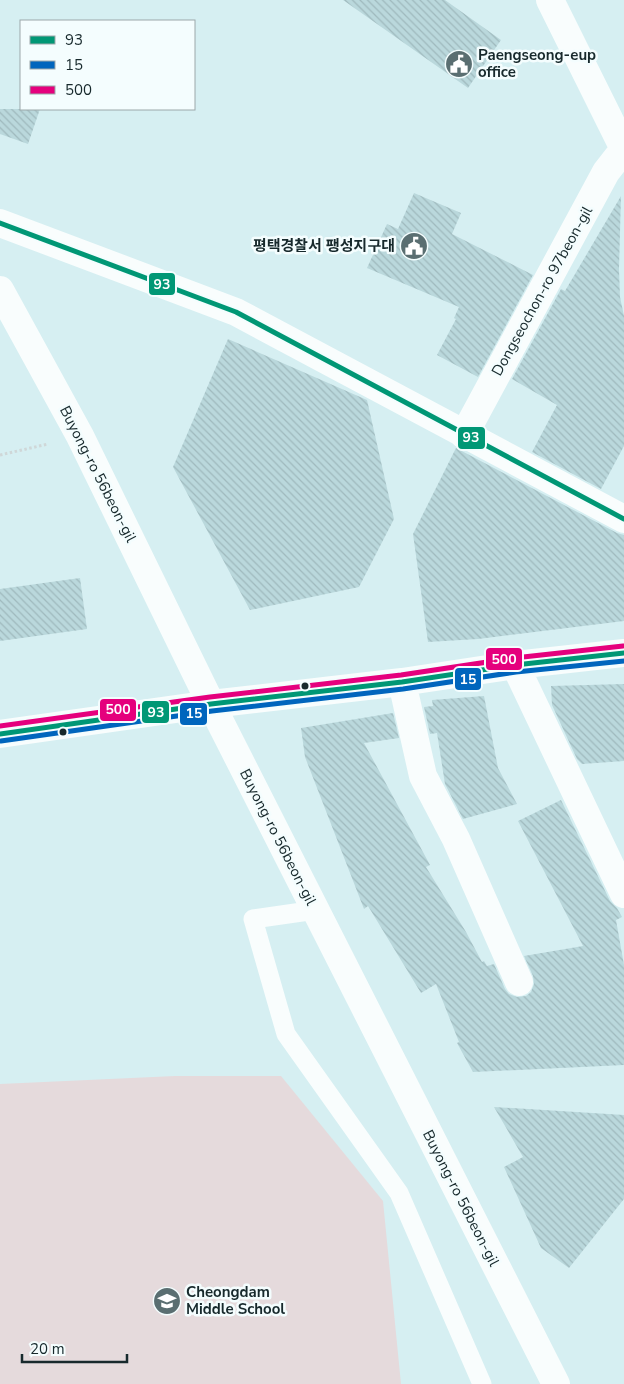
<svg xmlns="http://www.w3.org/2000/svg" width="624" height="1384" viewBox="0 0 624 1384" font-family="'Nunito Sans','Noto Sans KR',sans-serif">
<defs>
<pattern id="building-back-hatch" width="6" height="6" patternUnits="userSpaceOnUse" patternTransform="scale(1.25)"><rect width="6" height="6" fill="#bad8dc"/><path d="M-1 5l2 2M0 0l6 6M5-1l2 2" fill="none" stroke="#9fb9bd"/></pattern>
</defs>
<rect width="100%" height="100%" fill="#d6eff2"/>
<path fill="#e5dadc" d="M175,1076H281L383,1201L401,1384H0V1084Z"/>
<path fill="url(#building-back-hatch)" d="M343,0H445L501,40L468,88Z
M0,109H40L28,144L0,134Z
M414,193L461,213L452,234L533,275L478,377L437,355L456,319L454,318L459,307L367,268L387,224L398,229Z
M621,196L619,269L620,297L624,316V446L601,489L532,452L557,405L512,379L561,289L565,291Z
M228,339L367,400L394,519L359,587L250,610L173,467Z
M456,448L617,533L624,535V621L478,639L428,642L413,534Z
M80,578L87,629L0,641V589Z
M624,684V761L582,764L577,759L552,705L551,686Z
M484,696L498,768L517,804L463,819L445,784L437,733L430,734L424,707L433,706L432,700Z
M393,713L399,738L364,743L430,865L426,867L466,932L482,962L484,961L487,966L494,964L505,989L509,994L517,997L526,996L531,992L534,984L533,976L524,956L583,946L518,821L561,800L610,901L617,908L622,917L616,920L624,965V1065L473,1072L457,1043L459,1042L436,984L421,993L368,906L364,909L305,757L301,728Z
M494,1107L624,1115V1199L569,1268L541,1248L504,1167L523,1157Z"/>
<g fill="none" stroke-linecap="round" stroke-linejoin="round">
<path stroke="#cfd7d8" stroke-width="3" stroke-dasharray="2.5 2.5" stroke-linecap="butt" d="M0,455L48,444"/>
<path stroke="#f9fdfd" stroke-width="19" d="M316,910L253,919L286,1034L399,1193L482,1384"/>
<path stroke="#f9fdfd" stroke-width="28" d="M550,0L624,149
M0,290L80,436L211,704L556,1384
M464,435L606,172L624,149
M515,665L624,894
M402,682L423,776L456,839L519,982
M0,734L211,704L402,682L515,665L624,653"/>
<path stroke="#f9fdfd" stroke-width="28" d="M0,223L236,312L624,519"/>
<g stroke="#f4fdfe" stroke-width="9">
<path id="bus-1" d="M0,223L236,312L624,519
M0,734L211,704L402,682L515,665L624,653"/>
</g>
<g stroke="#f4fdfe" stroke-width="9">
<path id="bus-2" d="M1,741L212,711L403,689L516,672L624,661"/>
</g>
<g stroke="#f4fdfe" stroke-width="9">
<path id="bus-3" d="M0,726L210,697L401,675L514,658L623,646"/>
</g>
<use href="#bus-1" stroke="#009775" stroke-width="5"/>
<use href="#bus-2" stroke="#0065bd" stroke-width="5"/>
<use href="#bus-3" stroke="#e5007d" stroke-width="5"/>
</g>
<defs>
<g id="civic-disc" transform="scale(1.4375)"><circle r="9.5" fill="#5a6e71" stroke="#f4fdfe"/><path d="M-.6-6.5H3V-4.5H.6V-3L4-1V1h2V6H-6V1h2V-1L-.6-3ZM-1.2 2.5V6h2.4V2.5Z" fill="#fff"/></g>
<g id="school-disc" transform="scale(1.4375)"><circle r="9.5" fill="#5a6e71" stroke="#f4fdfe"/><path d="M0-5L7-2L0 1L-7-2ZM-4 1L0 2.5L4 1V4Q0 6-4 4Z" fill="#fff"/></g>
</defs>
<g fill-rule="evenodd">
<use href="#civic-disc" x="459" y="64"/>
<use href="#civic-disc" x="414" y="246"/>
<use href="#school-disc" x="167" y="1301"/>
</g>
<g fill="#17292c" stroke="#f4fdfe" stroke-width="2">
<circle cx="305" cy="686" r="4.5"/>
<circle cx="63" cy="732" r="4.5"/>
</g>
<g text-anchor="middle" stroke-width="5" stroke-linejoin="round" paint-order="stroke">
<g font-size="15" font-weight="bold" fill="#17292c" stroke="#f4fdfe" text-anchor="start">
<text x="478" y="60">Paengseong-eup<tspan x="478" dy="17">office</tspan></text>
<text x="395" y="251" text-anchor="end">평택경찰서 팽성지구대</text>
<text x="186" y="1297">Cheongdam<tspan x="186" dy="17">Middle School</tspan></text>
</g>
<g font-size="15" fill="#17292c" stroke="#f4fdfe">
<text transform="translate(542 291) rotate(-61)" y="5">Dongseochon-ro 97beon-gil</text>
<text transform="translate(98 474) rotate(63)" y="5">Buyong-ro 56beon-gil</text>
<text transform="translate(278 837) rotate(63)" y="5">Buyong-ro 56beon-gil</text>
<text transform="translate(461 1198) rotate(63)" y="5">Buyong-ro 56beon-gil</text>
</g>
</g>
<g stroke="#f4fdfe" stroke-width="2">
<rect x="148" y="272" width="28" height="24" rx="5" fill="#009775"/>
<rect x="457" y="426" width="29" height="24" rx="5" fill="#009775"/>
<rect x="485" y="647" width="38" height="24" rx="5" fill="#e5007d"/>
<rect x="454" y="667" width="28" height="24" rx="5" fill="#0065bd"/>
<rect x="99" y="698" width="38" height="24" rx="5" fill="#e5007d"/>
<rect x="141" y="700" width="29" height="24" rx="5" fill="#009775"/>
<rect x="179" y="702" width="29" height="24" rx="5" fill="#0065bd"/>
</g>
<g font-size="14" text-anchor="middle" font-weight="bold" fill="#fff">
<text x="162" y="289">93</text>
<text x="471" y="442">93</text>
<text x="504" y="664">500</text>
<text x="468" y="684">15</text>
<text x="118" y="714">500</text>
<text x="156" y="717">93</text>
<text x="194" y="718">15</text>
</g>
<rect x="20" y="20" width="175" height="90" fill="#f4fdfe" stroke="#9ca8aa"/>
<rect x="30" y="36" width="25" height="8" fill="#009775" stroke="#9ca8aa"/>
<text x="65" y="45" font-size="15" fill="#17292c">93</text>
<rect x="30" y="61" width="25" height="8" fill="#0065bd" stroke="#9ca8aa"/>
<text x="65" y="70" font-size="15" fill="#17292c">15</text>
<rect x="30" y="86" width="25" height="8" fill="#e5007d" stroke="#9ca8aa"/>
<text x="65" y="95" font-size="15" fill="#17292c">500</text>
<path d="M22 1354v8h105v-8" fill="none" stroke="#17292c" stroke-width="2.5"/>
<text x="30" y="1354" font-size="15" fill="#17292c" stroke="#f4fdfe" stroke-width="4" paint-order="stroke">20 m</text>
</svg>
